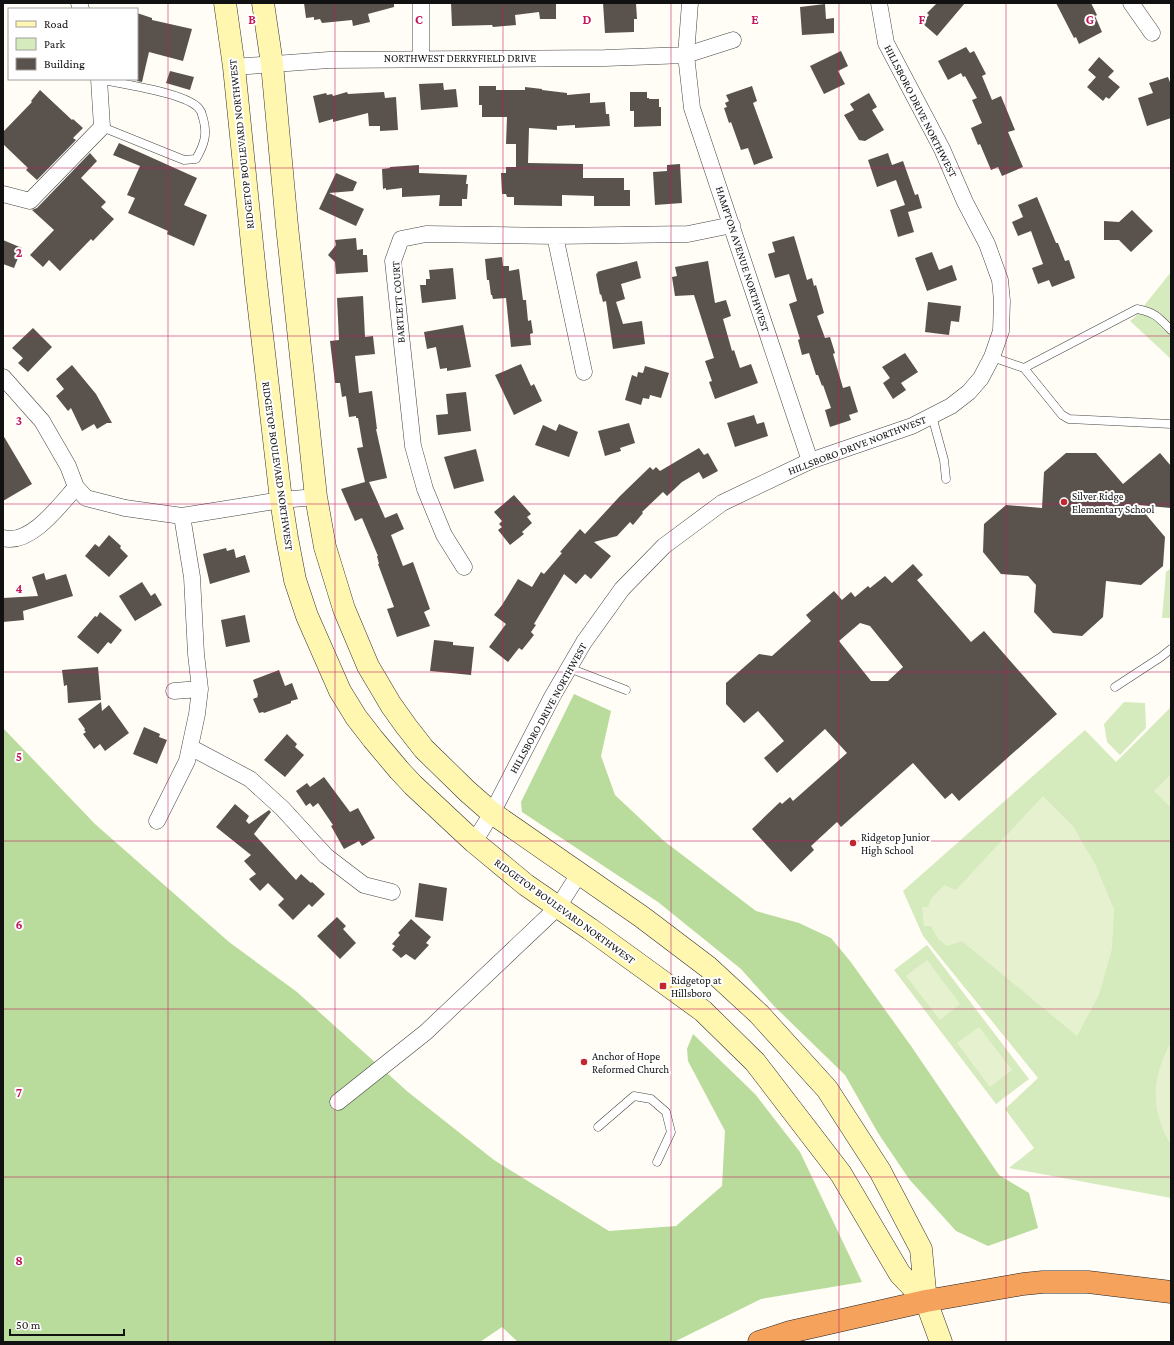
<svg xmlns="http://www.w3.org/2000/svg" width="1174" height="1345" viewBox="0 0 1174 1345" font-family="'Crimson Pro',serif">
<rect width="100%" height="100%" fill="#fffdf5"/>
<path fill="#d5ebbd" d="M1171,272V359L1130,321L1135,317Z
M1171,568V618H1162L1166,572Z
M1124,702L1145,703L1146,728L1120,755L1107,742L1104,724Z
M1171,707V1198L1009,1168L1034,1148L1005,1109L1038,1078L923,936L903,891L1085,730L1116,762Z
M927,945L1029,1079L996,1104L894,970Z"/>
<path fill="#b9dc9c" d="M574,694L611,711L601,756L615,795L664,841L756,911L799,923L831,938L850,961L911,1046L999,1175L1029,1193L1038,1228L988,1246L956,1231L909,1179L878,1133L845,1075L774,1006L741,969L658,902L522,812L521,802Z
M3,728L95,824L229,942L297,992L408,1092L494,1160L609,1231L676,1226L722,1186L725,1131L688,1061L687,1049L693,1034L755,1094L800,1152L862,1282L761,1299L674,1342H518L502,1327L480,1342H3Z"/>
<path fill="#e6f2cf" d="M1171,774V808L1154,791Z
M1043,796L1073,826L1095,864L1114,909L1112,949L1099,995L1077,1036L962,941L947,946L938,939L931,926H924L922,907H928L931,899L944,885L956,890Z
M927,960L960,1004L940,1020L906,976Z
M979,1027L1012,1070L990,1087L957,1043Z
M1171,1042V1145C1150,1109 1151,1079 1171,1042Z"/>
<path fill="#5a524d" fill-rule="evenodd" d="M304,3H394V7L368,14L370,22L353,26L352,20L322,23L320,19L314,20V17L306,18Z
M451,3H556V19H540L539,12L515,15L516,25L493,27L492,25L452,26Z
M603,3H636L637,19H634V32L605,33Z
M937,3H965L937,36L922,23L929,15L927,13Z
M1056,3H1091L1097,15L1095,16L1102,32L1079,44L1076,37L1074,38Z
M825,4L826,19L834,18V33L802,35L800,7Z
M137,13L152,18V20L192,29L183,61L149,52L142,82L137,81Z
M966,47L970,53L974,51L986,74L982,76L992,100L1001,96L1015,130L1008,132L1023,167L1002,176L998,167L991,170L980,144L978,145L971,128L982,123L972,100L977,98L965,76L963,77L961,73L948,80L938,61Z
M841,51L848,66L838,71L845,84L824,94L810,66Z
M1099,57L1114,71L1108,77L1120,87L1109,99L1106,97L1103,101L1087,87L1096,77L1088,70Z
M170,71L194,77L190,90L166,83Z
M1168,77L1171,85V118L1147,126L1138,98L1153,93L1149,83Z
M443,83L444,90L456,89L458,107L421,110L419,84Z
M479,86H496V90H525V87L542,89V90L567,93V95L590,93V103L605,102L606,114H609L610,126L575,128V125L557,126V130L529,128L528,163L583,164V178H624V190H630V206H594V196L562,195V206L514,205V197H507L506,194H502L501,173H506V167H516V144H506L507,117H482V105H479Z
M752,86L757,101L753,103L773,158L754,165L748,148L741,150L731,122L729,123L724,108L727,107L725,103L729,101L726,95Z
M40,90L72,120L73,119L83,128L73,138L76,140L37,180L26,170L28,168L3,144V132L32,102L31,101Z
M347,92L348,94L384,92L385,98L396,97L398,130L380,131V126H369L368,113L333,122V119L319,123L313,96L326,93L327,95L332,94L333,96Z
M630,92H647V98H649V99H659V107H661V126L634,127V111H630Z
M869,93L877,107L872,110L884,130L865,141L859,140L844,115L854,110L850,104Z
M119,143L197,178L184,205L207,215L194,246L167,234L168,231L128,213L135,198L127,195L140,166L113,155Z
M90,153L97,161L81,178L106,202L101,207L114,219L93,241L91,239L60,271L49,260L43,267L30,255L54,230L32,210L37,208Z
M888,153L892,165L903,161L915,195L918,194L922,208L908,212L914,232L898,237L890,210L905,205L896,180L877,187L868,160Z
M680,164L682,203L655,205L653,172L667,171V165Z
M419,165V173L467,175L466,184H468L467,199H462V206H439L440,195L402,197V188L386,190V188L383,189L382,169L390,168V167Z
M336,173L357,182L353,191L329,193L364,209L356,226L319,209Z
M1037,197L1056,243H1058L1065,261L1069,260L1075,278L1052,287L1049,280L1038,284L1032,268L1043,264L1031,231L1018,236L1012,222L1023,217L1018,205Z
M1132,210L1153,231L1131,252L1119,240H1104V221L1119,222Z
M794,236L807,280L812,278L814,286L816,285L824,313L817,316L825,338L830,337L835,353L833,354L843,388L850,386L858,412L849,415L851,420L830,427L825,410L831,408L823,385L822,386L818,375H816L809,353L802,355L798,340L800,339L789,304L797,301L789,274L775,278L768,254L775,252L772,242Z
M356,238L357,250L363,249V255H367L368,272L336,274L335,262L328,255L336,245L335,240Z
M3,240L22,248L14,268L3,264Z
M932,252L939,270L952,265L957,280L927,291L915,258Z
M502,257L503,266H509V271L519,269L523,300H526L528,321L531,320L533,333L530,334L531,345L511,347L506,298L493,299L492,295H491L489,280H487L485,259Z
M637,261L641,278L621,284L625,299L616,302L623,324L642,321L645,344L613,349L606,301L603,302L601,294L600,295L596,274L598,273L597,272Z
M708,261L715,303L726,300L731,316L723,319L732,351L734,350L740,368L751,364L758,383L715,399L709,382L712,381L705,361L714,358L694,295L675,296L672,277L677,276L675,267Z
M453,268L456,299L422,303L420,285H426V279H430L429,270Z
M363,296L365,337L373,336L375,354L355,356L359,393L372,391L377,429H376L387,478L369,482L385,518L397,513L404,529L391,535L403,566L413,562L430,609L424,612L430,626L397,637L387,609L394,607L378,564H379L377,556H378L362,518L355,521L341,489L365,482L357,448L363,447L358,418H356V416L349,417L346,396L342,397L340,383H335L330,341L339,340L337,298Z
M928,302L961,306L959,322L951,321L949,335L925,332Z
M463,325L471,367L447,371V368L440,369L436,347L427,349L424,332Z
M33,328L52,347L28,372L18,363L23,358L12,348Z
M905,353L918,372L901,383L906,390L893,399L883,383L890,378L882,367Z
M521,364L531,386L534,384L542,401L514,415L495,375Z
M72,365L96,394L112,423H107L97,429L94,424L82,431L71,408L68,411L56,396L64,389L56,379Z
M645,366L669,373L661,398L650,395L649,399L643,398L641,405L625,400L632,375L637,377L638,372L643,373Z
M466,392L471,431L438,435L436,415L448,414L446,394Z
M754,415L757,424L764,422L768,436L735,447L727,423Z
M629,423L635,443L620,448L621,451L605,456L598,431Z
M559,424L578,432L569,457L535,445L543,425L556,431Z
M3,435L32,484L3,501Z
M699,448L704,455L708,453L718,471L703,479L699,472L682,482L667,496L663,492L642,512L643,513L633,525L630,522L617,536L594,542L611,556L591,579L585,574L576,584L564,574L534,624L536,625L531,632L534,635L522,650L519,648L508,662L489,647L506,624L494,615L502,605L518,579L532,587L541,572L544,574L562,553L560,552L580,529L585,534L620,496L650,467L653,470L656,467L660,471Z
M476,449L484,481L454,489L444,457Z
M1066,453H1096L1123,484L1160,453L1171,466V508L1138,505L1165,537L1163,566L1141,585L1106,581L1103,617L1082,636L1053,633L1034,612L1036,585L1028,576L1001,574L983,552L984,524L1006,505L1042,508L1044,472Z
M514,495L531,514L527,517L532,523L522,532L524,534L510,545L498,530L502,527L499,524L502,521L494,512Z
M109,535L121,546L120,548L128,556L109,577L85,556L95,544L99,547Z
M226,548L227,551L234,549L236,558L245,555L250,572L210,584L203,554Z
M913,564L923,575L917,580L971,642L984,631L1057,714L959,801L952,793L945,799L913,763L841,827L837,822L811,846L814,850L791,872L752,829L780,802L782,804L790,797L793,801L847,753L825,729L777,773L764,758L784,741L758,711L744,723L726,704V683L759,654L772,656L811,621L806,615L834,591L842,600L851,592L855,597L868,586L870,588L885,576L892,583ZM860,623L870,626L903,667L888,681H871L839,641Z
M44,573L46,580L66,574L73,596L23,611L24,620L3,622V598L38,596L32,577Z
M142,582L151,596L155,593L162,605L135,621L119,596Z
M100,612L122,630L111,644L108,642L98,654L77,637L95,616L97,617Z
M245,615L250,642L226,647L221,620Z
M434,640L453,642V645L474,647L471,675L430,671Z
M98,667L101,700L68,703L67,685L64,686L62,670Z
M279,670L285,686L292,683L298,699L291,701V703L264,713L263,712L259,713L253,699L258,697L257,696L258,695L253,680Z
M101,702L102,711L109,705L129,733L105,751L100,744L94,749L83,734L86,732L84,730L85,729L78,719Z
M144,727L160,734L159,737L167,740L157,764L133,754Z
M287,734L297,744L295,747L304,755L285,777L264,760Z
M324,777L350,812L358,808L375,838L362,846L359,841L344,849L331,826L333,825L318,803L313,807L310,803L306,806L296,791L307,783L310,787Z
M235,804L249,816L246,821L249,824L269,810L271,812L254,834L296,880L301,874L311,883L312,882L325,894L312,907L309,904L293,920L278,905L284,899L268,883L260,891L249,879L256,874L244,861L251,855L216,827Z
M419,883L447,888L443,921L415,917Z
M337,917L346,926L343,929L356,943L340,959L317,936Z
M411,919L431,937L426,943L429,945L415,960L406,954L401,958L392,950L395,946L392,944L400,935L398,933Z"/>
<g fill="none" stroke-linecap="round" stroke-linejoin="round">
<g stroke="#444" stroke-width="9">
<path id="lane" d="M99,79C120,84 190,93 200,110C202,112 202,116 203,118C208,134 204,145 196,159L184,160L102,127
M992,357L1024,368L1062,415L1069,419L1171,424
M1024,368L1137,309C1155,312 1159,318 1171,330
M932,416L944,460L946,479
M569,668L626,690
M1115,687L1161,657L1171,649
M598,1127L634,1096L651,1099L666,1112L671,1132L657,1162"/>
</g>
<g stroke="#444" stroke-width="17">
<path id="street" d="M79,3L81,9
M690,3L686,55L692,108L810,461
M1131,3L1152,33
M421,58V3
M234,67L329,60L605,58L686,55L733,40
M3,194L30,201L102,127L99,79
M555,236L584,372
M3,377L42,421L68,466L76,487L86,498L125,508L182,516L281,500L316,497
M3,538C30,546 60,505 76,487
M464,567L444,535L425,489L413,446L393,261L401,239L426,234L555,236L688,234L732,225
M174,691L200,689
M190,747L250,779L282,808L326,856L364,885L392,892
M157,821L187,761L197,714L200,689L196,654L192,577L182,516
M474,842L492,813L552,697L584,642L622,589L664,546L722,503L810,461L912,426L951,406L969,392L981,378L992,357L1001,331L1002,301L1000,280L987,244L965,202L942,149L886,43L879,3
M338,1102L426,1032L558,907L579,874"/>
</g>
<g stroke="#333" stroke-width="23">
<path id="secondary" d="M225,3L234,67L256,283L281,500L287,538L295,580L307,616L340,691L356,717L373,739L399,770L413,785L474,842L526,885L590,929L703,1011L755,1062L841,1174L900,1274L926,1301
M263,3L272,64L287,226L316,497L325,547L344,609L368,666L391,705L406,726L424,749L467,791L492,813L642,917L708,967L759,1014L827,1089L880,1171L921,1249L926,1301L941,1342"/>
</g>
<g stroke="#222" stroke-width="23">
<path id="highway" d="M759,1342L790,1332L926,1301L1023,1284L1043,1282H1088L1171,1292"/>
</g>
<use href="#lane" stroke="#fff" stroke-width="8"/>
<use href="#street" stroke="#fff" stroke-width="16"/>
<use href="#secondary" stroke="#fff6b0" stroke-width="22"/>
<use href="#highway" stroke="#f5a25d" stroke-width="22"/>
</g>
<path fill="none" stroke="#c2185b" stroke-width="1" stroke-opacity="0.55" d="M168,3V1342M335,3V1342M503,3V1342M671,3V1342M839,3V1342M1006,3V1342M3,168H1171M3,336H1171M3,504H1171M3,672H1171M3,841H1171M3,1009H1171M3,1177H1171"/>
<g fill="#c4262e" stroke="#fff" stroke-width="1.5">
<circle cx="1064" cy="502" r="4"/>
<circle cx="853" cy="843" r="4"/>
<rect x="659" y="982" width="8" height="8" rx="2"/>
<circle cx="584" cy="1062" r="4"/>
</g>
<g text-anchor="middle" stroke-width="4" stroke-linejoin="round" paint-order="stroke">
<g font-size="11" fill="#111" stroke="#fff">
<text x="460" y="62">NORTHWEST DERRYFIELD DRIVE</text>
<text transform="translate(921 111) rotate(63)" y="4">HILLSBORO DRIVE NORTHWEST</text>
<text transform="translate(241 144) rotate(-96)" y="4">RIDGETOP BOULEVARD NORTHWEST</text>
<text transform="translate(743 259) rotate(72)" y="4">HAMPTON AVENUE NORTHWEST</text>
<text transform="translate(398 302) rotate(-94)" y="4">BARTLETT COURT</text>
<text transform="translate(857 445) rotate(-21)" y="4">HILLSBORO DRIVE NORTHWEST</text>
<text transform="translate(278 466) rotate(82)" y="4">RIDGETOP BOULEVARD NORTHWEST</text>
<text transform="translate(548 708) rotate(-61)" y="4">HILLSBORO DRIVE NORTHWEST</text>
<text transform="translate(565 911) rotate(36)" y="4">RIDGETOP BOULEVARD NORTHWEST</text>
</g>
<g font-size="11" fill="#111" stroke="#fff" text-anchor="start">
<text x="1072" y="500">Silver Ridge<tspan x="1072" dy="13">Elementary School</tspan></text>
<text x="861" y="841">Ridgetop Junior<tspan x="861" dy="13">High School</tspan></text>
<text x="671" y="984">Ridgetop at<tspan x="671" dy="13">Hillsboro</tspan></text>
<text x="592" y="1060">Anchor of Hope<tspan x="592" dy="13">Reformed Church</tspan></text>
</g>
</g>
<g font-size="13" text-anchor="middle" font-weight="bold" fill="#c2185b" stroke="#fff" stroke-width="4" stroke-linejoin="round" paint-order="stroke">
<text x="252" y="24">B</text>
<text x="419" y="24">C</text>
<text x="587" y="24">D</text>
<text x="755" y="24">E</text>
<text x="922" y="24">F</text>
<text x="1090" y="24">G</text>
<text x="19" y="257">2</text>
<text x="19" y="425">3</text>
<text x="19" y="593">4</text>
<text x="19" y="761">5</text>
<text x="19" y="929">6</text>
<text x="19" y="1097">7</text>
<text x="19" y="1265">8</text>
</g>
<rect width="1174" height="1345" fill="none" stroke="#111111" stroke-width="8"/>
<rect x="8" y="8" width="130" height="72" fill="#ffffff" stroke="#a0a0a0"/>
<rect x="16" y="21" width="20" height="6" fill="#fff6b0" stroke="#a0a0a0"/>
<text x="44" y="28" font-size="12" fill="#111111">Road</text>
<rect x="16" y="38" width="20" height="12" fill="#d5ebbd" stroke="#a0a0a0"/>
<text x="44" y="48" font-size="12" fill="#111111">Park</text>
<rect x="16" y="58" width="20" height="12" fill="#5a524d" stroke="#a0a0a0"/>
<text x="44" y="68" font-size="12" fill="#111111">Building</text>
<path d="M10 1329v6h114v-6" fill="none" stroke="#111111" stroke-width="2"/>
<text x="16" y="1329" font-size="12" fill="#111111" stroke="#ffffff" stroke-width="3" paint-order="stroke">50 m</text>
</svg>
